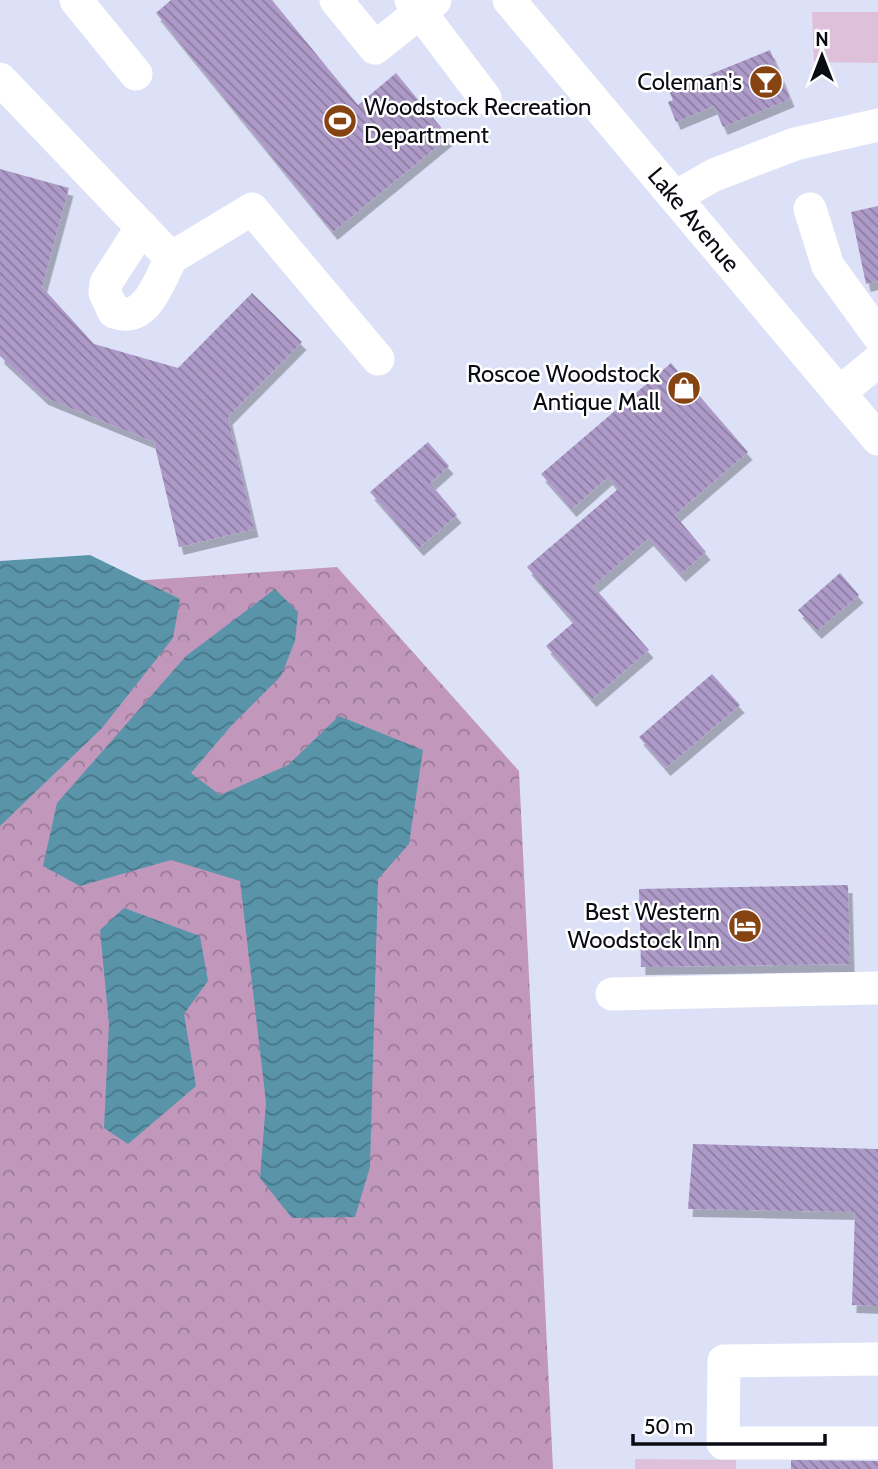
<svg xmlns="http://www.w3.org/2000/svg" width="878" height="1469" viewBox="0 0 878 1469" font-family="Cabin,sans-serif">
<defs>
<pattern id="forest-crowns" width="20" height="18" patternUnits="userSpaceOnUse" patternTransform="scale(1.75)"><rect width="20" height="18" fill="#c198bc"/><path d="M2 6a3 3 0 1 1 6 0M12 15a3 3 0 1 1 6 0" fill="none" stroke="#9b7a98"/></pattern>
<pattern id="water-waves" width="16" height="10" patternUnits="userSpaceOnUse" patternTransform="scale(1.75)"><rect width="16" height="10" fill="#5994a9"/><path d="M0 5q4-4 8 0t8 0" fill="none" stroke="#487788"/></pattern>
<pattern id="building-back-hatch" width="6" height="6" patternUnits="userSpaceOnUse" patternTransform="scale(1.75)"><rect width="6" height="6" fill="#ad9ac8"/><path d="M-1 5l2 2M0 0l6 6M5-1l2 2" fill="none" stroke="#8b7ca1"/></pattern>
<filter id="shadow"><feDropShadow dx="4.5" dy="8" stdDeviation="0" flood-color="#0004"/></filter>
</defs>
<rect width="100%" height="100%" fill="#dde1f7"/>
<path fill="url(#forest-crowns)" d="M337,567L519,771L553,1469H0V590Z"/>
<path fill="#dfc0db" d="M812,12H878V63L814,62Z
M635,1459L736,1460V1469H635Z"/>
<path fill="url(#water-waves)" d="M90,555L180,599L173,638L102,728L0,826V561Z
M275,589L298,612L295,641L281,676L231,726L191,773L220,795L288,765L339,716L423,750L409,844L378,879L370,1167L355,1217L292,1218L260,1178L266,1102L240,881L171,860L80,886L43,866L57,803L186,656Z
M124,908L200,936L208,981L184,1014L196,1086L128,1144L104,1128L109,1024L100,930Z"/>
<path fill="url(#building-back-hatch)" filter="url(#shadow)" d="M171,0H272L358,105L396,73L449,137L333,232L156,13Z
M770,50L790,99L723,127L714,106L676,122L668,102L673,100L669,91Z
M0,169L69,188L42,287L94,344L178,368L252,293L302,342L228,417L254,529L179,547L154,442L44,397L0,356Z
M878,206V281L866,284L851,212Z
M671,363L748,452L675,515L706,552L681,574L649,538L593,586L649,650L592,699L546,646L574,622L527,567L618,489L608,477L572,509L541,474Z
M428,442L449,466L430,483L457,515L419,548L370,492Z
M840,573L859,595L817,631L798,610Z
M712,674L740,705L666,768L639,737Z
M848,885L850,964L641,967L639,889Z
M693,1144L878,1149V1306L852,1305L855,1212L688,1209Z
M791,1460L878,1461V1469H791Z"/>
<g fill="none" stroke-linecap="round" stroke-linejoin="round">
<g stroke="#fff" stroke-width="33">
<path d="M76,0L136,74"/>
<path d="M336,0L375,48L435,0"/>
<path d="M411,0L485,98"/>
<path id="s1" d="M509,0L878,439"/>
<path d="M0,79L171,258L252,209L378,359"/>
<path d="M675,197L714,175L795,144L878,125"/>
<path d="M810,209L828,266L878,335"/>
<path d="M142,227L106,283L105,293L114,312C147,324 159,281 171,258"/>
<path d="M839,393L878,361"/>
<path d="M612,994L878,988"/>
<path d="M878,1359L724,1361L723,1443H878"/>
</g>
</g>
<defs>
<g id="bar-disc" transform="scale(1.75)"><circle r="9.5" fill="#874413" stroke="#fff"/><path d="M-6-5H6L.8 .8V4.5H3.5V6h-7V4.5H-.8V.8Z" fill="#fff"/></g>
<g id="stadium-disc" transform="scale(1.75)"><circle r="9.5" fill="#874413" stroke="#fff"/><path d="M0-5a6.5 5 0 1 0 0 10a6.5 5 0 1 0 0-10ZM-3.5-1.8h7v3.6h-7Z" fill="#fff"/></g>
<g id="shop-disc" transform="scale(1.75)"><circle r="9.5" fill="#874413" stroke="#fff"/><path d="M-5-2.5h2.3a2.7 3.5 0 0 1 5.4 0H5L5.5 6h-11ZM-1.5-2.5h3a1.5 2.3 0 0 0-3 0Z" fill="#fff"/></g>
<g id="hotel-disc" transform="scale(1.75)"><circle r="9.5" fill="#874413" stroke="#fff"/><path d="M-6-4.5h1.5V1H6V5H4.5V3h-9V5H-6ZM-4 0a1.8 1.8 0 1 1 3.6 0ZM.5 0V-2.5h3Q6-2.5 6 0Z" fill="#fff"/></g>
</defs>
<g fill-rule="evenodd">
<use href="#bar-disc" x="766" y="82"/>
<use href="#stadium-disc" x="340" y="121"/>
<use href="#shop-disc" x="684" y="388"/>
<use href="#hotel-disc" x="745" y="926"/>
</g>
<g text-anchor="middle" stroke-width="5" stroke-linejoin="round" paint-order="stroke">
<g font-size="24" fill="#0b0c13" stroke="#fff" text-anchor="end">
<text x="742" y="90">Coleman's</text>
<text x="364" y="115" text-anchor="start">Woodstock Recreation<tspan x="364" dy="28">Department</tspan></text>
<text x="660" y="382">Roscoe Woodstock<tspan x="660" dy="28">Antique Mall</tspan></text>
<text x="720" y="920">Best Western<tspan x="720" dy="28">Woodstock Inn</tspan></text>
</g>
<g font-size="24" fill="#0b0c13" stroke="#fff">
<text dy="8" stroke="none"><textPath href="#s1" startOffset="287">Lake Avenue</textPath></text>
</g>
</g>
<g transform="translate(822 56)" stroke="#ffffff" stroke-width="5" paint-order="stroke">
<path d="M0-5L12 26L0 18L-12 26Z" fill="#0b0c13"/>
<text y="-10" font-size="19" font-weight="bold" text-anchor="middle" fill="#0b0c13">N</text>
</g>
<path d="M633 1434v10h192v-10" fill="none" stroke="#0b0c13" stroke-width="3.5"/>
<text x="644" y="1434" font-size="21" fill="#0b0c13" stroke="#ffffff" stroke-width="5" paint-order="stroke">50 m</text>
</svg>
